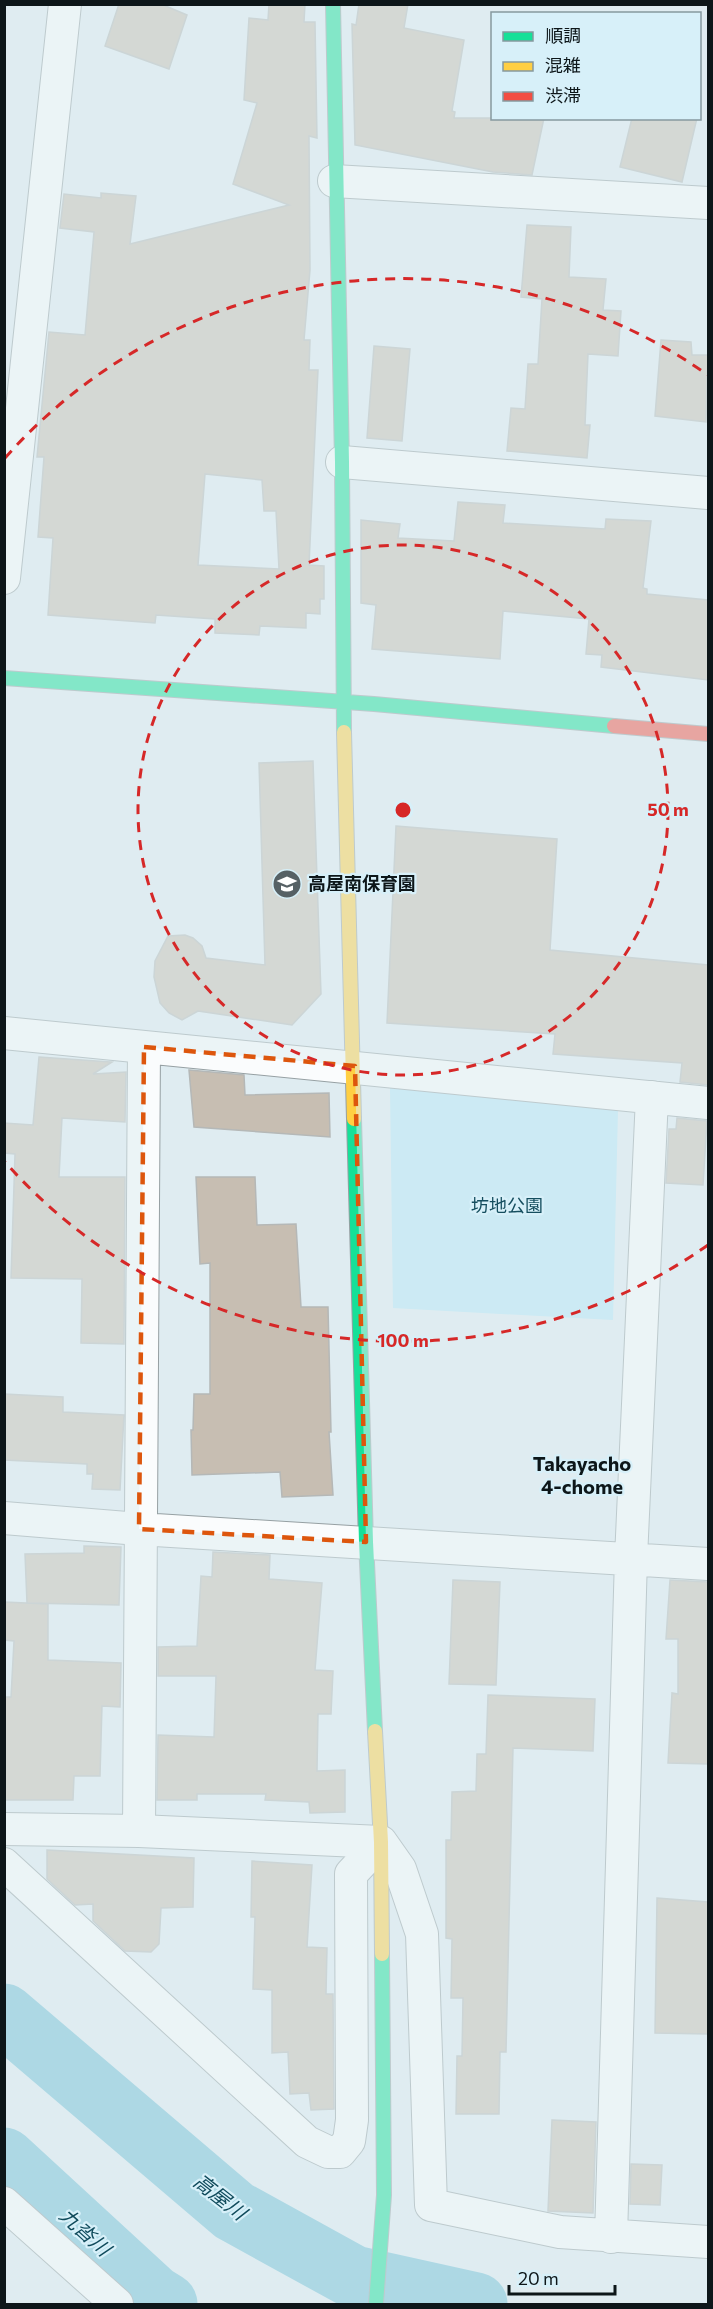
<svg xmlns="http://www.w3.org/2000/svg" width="713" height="2309" viewBox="0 0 713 2309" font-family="Commissioner,'Noto Sans JP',sans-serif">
<rect width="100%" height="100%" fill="#dfecf1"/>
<path fill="#b5e6f8" d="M390,1087L618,1109L613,1320L393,1308Z"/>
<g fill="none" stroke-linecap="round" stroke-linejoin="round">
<path stroke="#72bed6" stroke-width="63" d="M4,2015L234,2211L354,2277L476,2304
M4,2159L153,2296L166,2304"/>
</g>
<path fill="#c7beb2" stroke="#b5b8b7" stroke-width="1.5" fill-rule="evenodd" d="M119,4H161L187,15L169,69L105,46Z
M269,4H305L304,22H315L317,138L309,136L310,270L304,340H310L309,370H318L309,565L324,566V599H320V614L306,613V628L260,626L259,635L215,633V619L156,615L155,623L48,615L53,538L38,537L44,457H37L49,332L85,335L94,232L60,228L64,194L101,198V193L136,196L130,244L289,205L233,184L257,103L244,100L249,18L268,20ZM205,474L262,480L264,511H276L279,569L198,565Z
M359,4H408L404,28L464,40L452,111L455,112L454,118H544L532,175L493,172L355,145L352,24L356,25Z
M632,118H697L682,182L620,167Z
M527,225L571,227L569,277L606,279L603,310L621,311L618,356L588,354L585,425H590L587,458L507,451L511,408L525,409L528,364H538L542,299L521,297Z
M661,340L691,342L692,355H708L706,422L655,416Z
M374,346L410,349L402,441L367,438Z
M458,502L505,505L503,523L605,529L606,519L651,521L643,588L647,589V594L708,600V680L601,667L602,655L586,654L589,619L503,611L500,659L372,649L376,605L361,603V520L400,524L398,538L454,541Z
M313,761L321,994L292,1025L198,1011L182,1020L169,1013L160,1003L154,977L155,961L168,936L185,935L193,938L202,946L206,958L265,965L259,763Z
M396,826L557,839L550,950L708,965V1085L680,1082L682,1063L553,1054L555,1034L387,1023Z
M39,1057L112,1062L93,1074L126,1072L125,1122L62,1118L59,1177H125L124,1344L81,1343L82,1279L11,1278L15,1154L4,1153V1123L33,1125Z
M189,1070L244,1075L245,1095L329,1093L330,1137L194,1127Z
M677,1118L707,1121L703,1185L666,1183L669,1129H676Z
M196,1177H255L257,1225L296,1224L301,1307H328L331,1432H329L333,1495L282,1497L280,1472L192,1475L191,1430H193L194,1394H210V1263L200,1264Z
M4,1394L63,1397V1412L124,1415L120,1490L92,1489L93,1474H87V1464L4,1460Z
M84,1546L121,1547L119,1605L27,1603L25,1554L84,1553Z
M213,1552L270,1555L269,1579L322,1583L315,1670L333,1671L331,1714H318L317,1771L345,1770V1812L310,1813L309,1802L265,1800L266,1794H197V1800H157L158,1735L214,1737L216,1676H158V1647L197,1646L201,1576L212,1577Z
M453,1580L500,1582L496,1685L449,1684Z
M670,1580L708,1582V1764L668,1763L672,1693L678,1694V1639H666Z
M4,1602L48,1604V1660L121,1663L120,1707L102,1706L100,1776H74L73,1800H4V1697H11L14,1641L4,1640Z
M488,1695L595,1699L593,1751L513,1748L506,2052H500L499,2114H456L457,2056H462L463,1998H451L452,1939L446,1938V1840H451L452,1792L476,1791L477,1754H486Z
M47,1850L194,1858L193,1907L161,1908L159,1944L151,1952L125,1951L93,1921V1904L75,1905L47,1879Z
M252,1861L312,1865L307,1947L327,1948L326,1994H333L334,2109L311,2110L309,2093L290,2094L288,2052L272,2053V1990L253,1989L255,1917H251Z
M657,1898L708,1902V2034L655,2033Z
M552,2120L596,2122L593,2213L548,2211Z
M631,2164L662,2165L660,2205L630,2204Z"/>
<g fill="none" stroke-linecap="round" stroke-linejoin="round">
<g stroke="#96a0a3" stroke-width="34">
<path id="street" d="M334,181L708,203
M342,462L708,493
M4,578L65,4
M4,1033L708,1103
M4,1518L139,1529L708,1564
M4,1829L139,1831L381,1842
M139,1831L144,1047
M381,1842L400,1869L422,1934L431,2205L560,2232L708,2242
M4,1864L307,2142L328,2152H340L349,2141L352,2120L351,1874L381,1842
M4,2203L117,2304
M611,2237L631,1558L652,1097"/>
</g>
<g stroke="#96a0a3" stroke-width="16">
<path id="fast" d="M333,4L342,462L344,732
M4,678L374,704L614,726
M354,1119L366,1542L375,1731
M376,2304L384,2195L382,1954"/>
</g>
<g stroke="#96a0a3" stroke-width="16">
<path id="slow" d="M344,732L354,1119
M375,1731L381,1842L382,1954"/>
</g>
<g stroke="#96a0a3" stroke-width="16">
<path id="jam" d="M614,726L708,734"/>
</g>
<use href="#street" stroke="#fafcfd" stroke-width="32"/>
<use href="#fast" stroke="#16e098" stroke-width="14"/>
<use href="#slow" stroke="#ffcf43" stroke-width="14"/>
<use href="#jam" stroke="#f24e42" stroke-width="14"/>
</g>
<path d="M0 0H713V2309H0ZM144,1047L355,1066L366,1542L139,1529Z" fill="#dfecf1" fill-opacity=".55" fill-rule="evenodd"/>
<path fill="none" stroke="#dd560d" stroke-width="4.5" stroke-dasharray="12 8" stroke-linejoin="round" d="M144,1047L355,1066L366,1542L139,1529Z"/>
<g fill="none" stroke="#d62828" stroke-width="3" stroke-dasharray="10 8">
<circle cx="403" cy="810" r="265"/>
<path d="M708 1245A531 531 0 0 1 5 1162M5 458A531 531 0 0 1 708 375"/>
</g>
<defs>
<g id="school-disc" transform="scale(1.5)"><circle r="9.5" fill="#566165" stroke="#d7f0f9"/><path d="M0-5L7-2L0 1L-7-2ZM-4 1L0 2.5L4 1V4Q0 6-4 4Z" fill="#fff"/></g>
</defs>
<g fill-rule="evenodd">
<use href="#school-disc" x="287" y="884"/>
</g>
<g text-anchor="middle" stroke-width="4.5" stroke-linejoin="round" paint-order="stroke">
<g font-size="18" font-weight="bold" fill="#0d1619" stroke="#d7f0f9" text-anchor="start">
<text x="308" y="890">高屋南保育園</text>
</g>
<g font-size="18" fill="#154e5f" stroke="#d7f0f9">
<text x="507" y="1212">坊地公園</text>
</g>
<g font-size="20" font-weight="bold" fill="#0d1619" stroke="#d7f0f9">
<text x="582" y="1471">Takayacho<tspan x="582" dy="23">4-chome</tspan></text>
</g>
<g font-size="20" font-style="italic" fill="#104b5c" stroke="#d7f0f9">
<text transform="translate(220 2197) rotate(38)" y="7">高屋川</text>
<text transform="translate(85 2232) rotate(42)" y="7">九沓川</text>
</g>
</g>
<circle cx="403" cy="810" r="9" fill="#d62828" stroke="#d7f0f9" stroke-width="3"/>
<g font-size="18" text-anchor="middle" font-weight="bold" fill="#d62828" stroke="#d7f0f9" stroke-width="4.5" stroke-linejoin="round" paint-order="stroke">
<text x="668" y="816">50 m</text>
<text x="403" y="1347">100 m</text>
</g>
<rect width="713" height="2309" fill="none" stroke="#0d1619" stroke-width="12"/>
<rect x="491" y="12" width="210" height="108" fill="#d7f0f9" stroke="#86999f" stroke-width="1.5"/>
<rect x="503" y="32" width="30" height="9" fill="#16e098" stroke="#86999f" stroke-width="1.5"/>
<text x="545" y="42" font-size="18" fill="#0d1619">順調</text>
<rect x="503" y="62" width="30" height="9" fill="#ffcf43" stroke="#86999f" stroke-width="1.5"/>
<text x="545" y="72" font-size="18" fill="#0d1619">混雑</text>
<rect x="503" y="92" width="30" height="9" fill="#f24e42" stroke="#86999f" stroke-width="1.5"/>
<text x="545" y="102" font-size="18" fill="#0d1619">渋滞</text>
<path d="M509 2285v9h106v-9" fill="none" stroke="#0d1619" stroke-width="3"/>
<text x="518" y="2285" font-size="18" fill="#0d1619" stroke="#d7f0f9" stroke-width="4.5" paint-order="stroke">20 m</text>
</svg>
